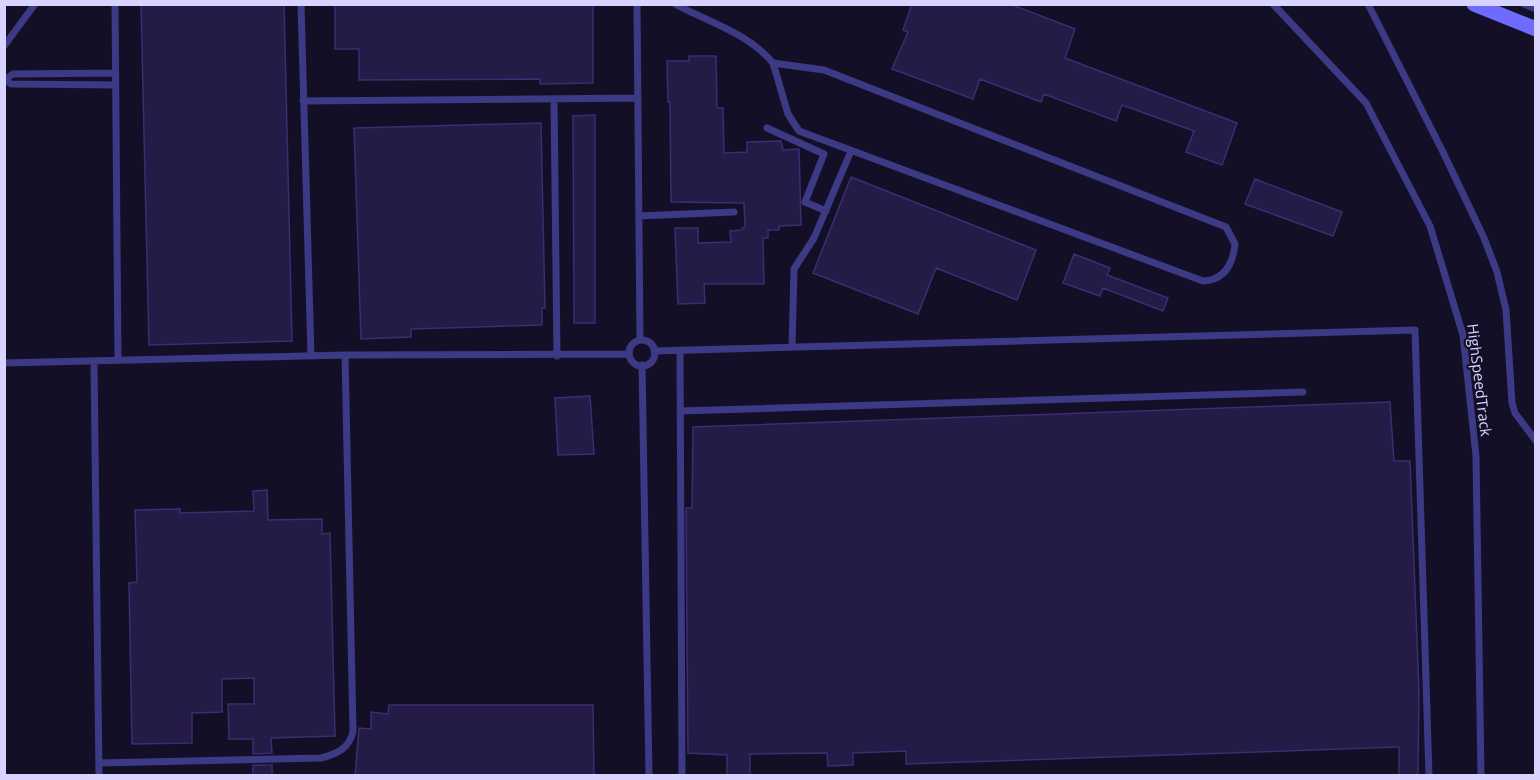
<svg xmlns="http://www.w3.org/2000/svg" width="1540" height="780" viewBox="0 0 1540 780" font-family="'Open Sans',sans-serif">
<rect width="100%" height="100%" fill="#130f26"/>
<path fill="#241b47" stroke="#3b2d73" stroke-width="1.5" d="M141,4H284L292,341L149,345Z
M335,4H593V83L540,84V79L359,80V49H335Z
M912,4H1010L1075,29L1065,58L1237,123L1222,165L1186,152L1194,131L1122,105L1116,121L1044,94L1041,102L980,79L973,99L892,69L908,32L903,30Z
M689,56H716L717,108H723L724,153L747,152V142L781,141L783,150L799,149L801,225L779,226V230H768V238H763L764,284H704L705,303L678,304L675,228H698V243L731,242L730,231L742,230V228L745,227L744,203L671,202L670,102H668L667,61H689Z
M595,115V323H574L573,116Z
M541,123L545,308H542V325L411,329V337L361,339L354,128Z
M851,177L1036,250L1017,300L936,268L918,314L813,273Z
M1255,179L1342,212L1333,236L1245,204Z
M1074,254L1110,268L1107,275L1168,298L1163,311L1103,288L1100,296L1063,283Z
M590,396L594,454L558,455L555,398Z
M1390,402L1394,461H1410L1419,691L1418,776H1399V747L906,764V751L853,753V765L828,766L827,753L750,754V776H727V755L688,753L686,508H692L693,427Z
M267,490L268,520L322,519V534L330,533L335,736L271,738L272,753L253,754V739H229L228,704H254V678L222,679V712L192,713V743L132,744L129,583L137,582L135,510L180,509V513L254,511L253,491Z
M389,705H593L594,776H355L359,728L371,729V712L388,714Z
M253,765H272V776H253Z"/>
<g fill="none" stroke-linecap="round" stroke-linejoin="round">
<path stroke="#3d3a85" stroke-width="7" d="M115,4L118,360
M301,4L311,356
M637,4L640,340
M675,4C708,22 748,33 773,63
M1273,4L1366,103L1430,226L1463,335L1476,456L1481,776
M1368,4L1443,152L1484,238L1497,272L1506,310L1512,403L1515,413L1536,441
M1524,4L1536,9
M4,46L35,4
M773,63L824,70L1226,227L1235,244C1233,263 1225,280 1203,281L799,131L788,114Z
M4,79L11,84L116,85
M6,79L13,74L115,73
M554,99L557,356
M303,101L638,98
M767,128L824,154L805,202L826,211
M639,216L734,212
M629 353a13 13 0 1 1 26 0a13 13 0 1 1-26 0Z
M792,347L794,269L814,238L851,151
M680,350L682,776
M654,351L1415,330L1429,776
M94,361L99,776
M4,363L345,355L629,354
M642,365L649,776
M680,411L1303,392
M99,763L321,758C337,754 350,748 353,731L345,355"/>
<path stroke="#6f6bff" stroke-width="15" d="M1474,4L1536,29"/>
</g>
<g text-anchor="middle" stroke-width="4.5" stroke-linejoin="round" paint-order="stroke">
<g font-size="15" fill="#d9d4ff" stroke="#130f26">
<text transform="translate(1479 380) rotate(83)" y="5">HighSpeedTrack</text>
</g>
</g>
<rect width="1540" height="780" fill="none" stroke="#d9d4ff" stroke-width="12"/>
</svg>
